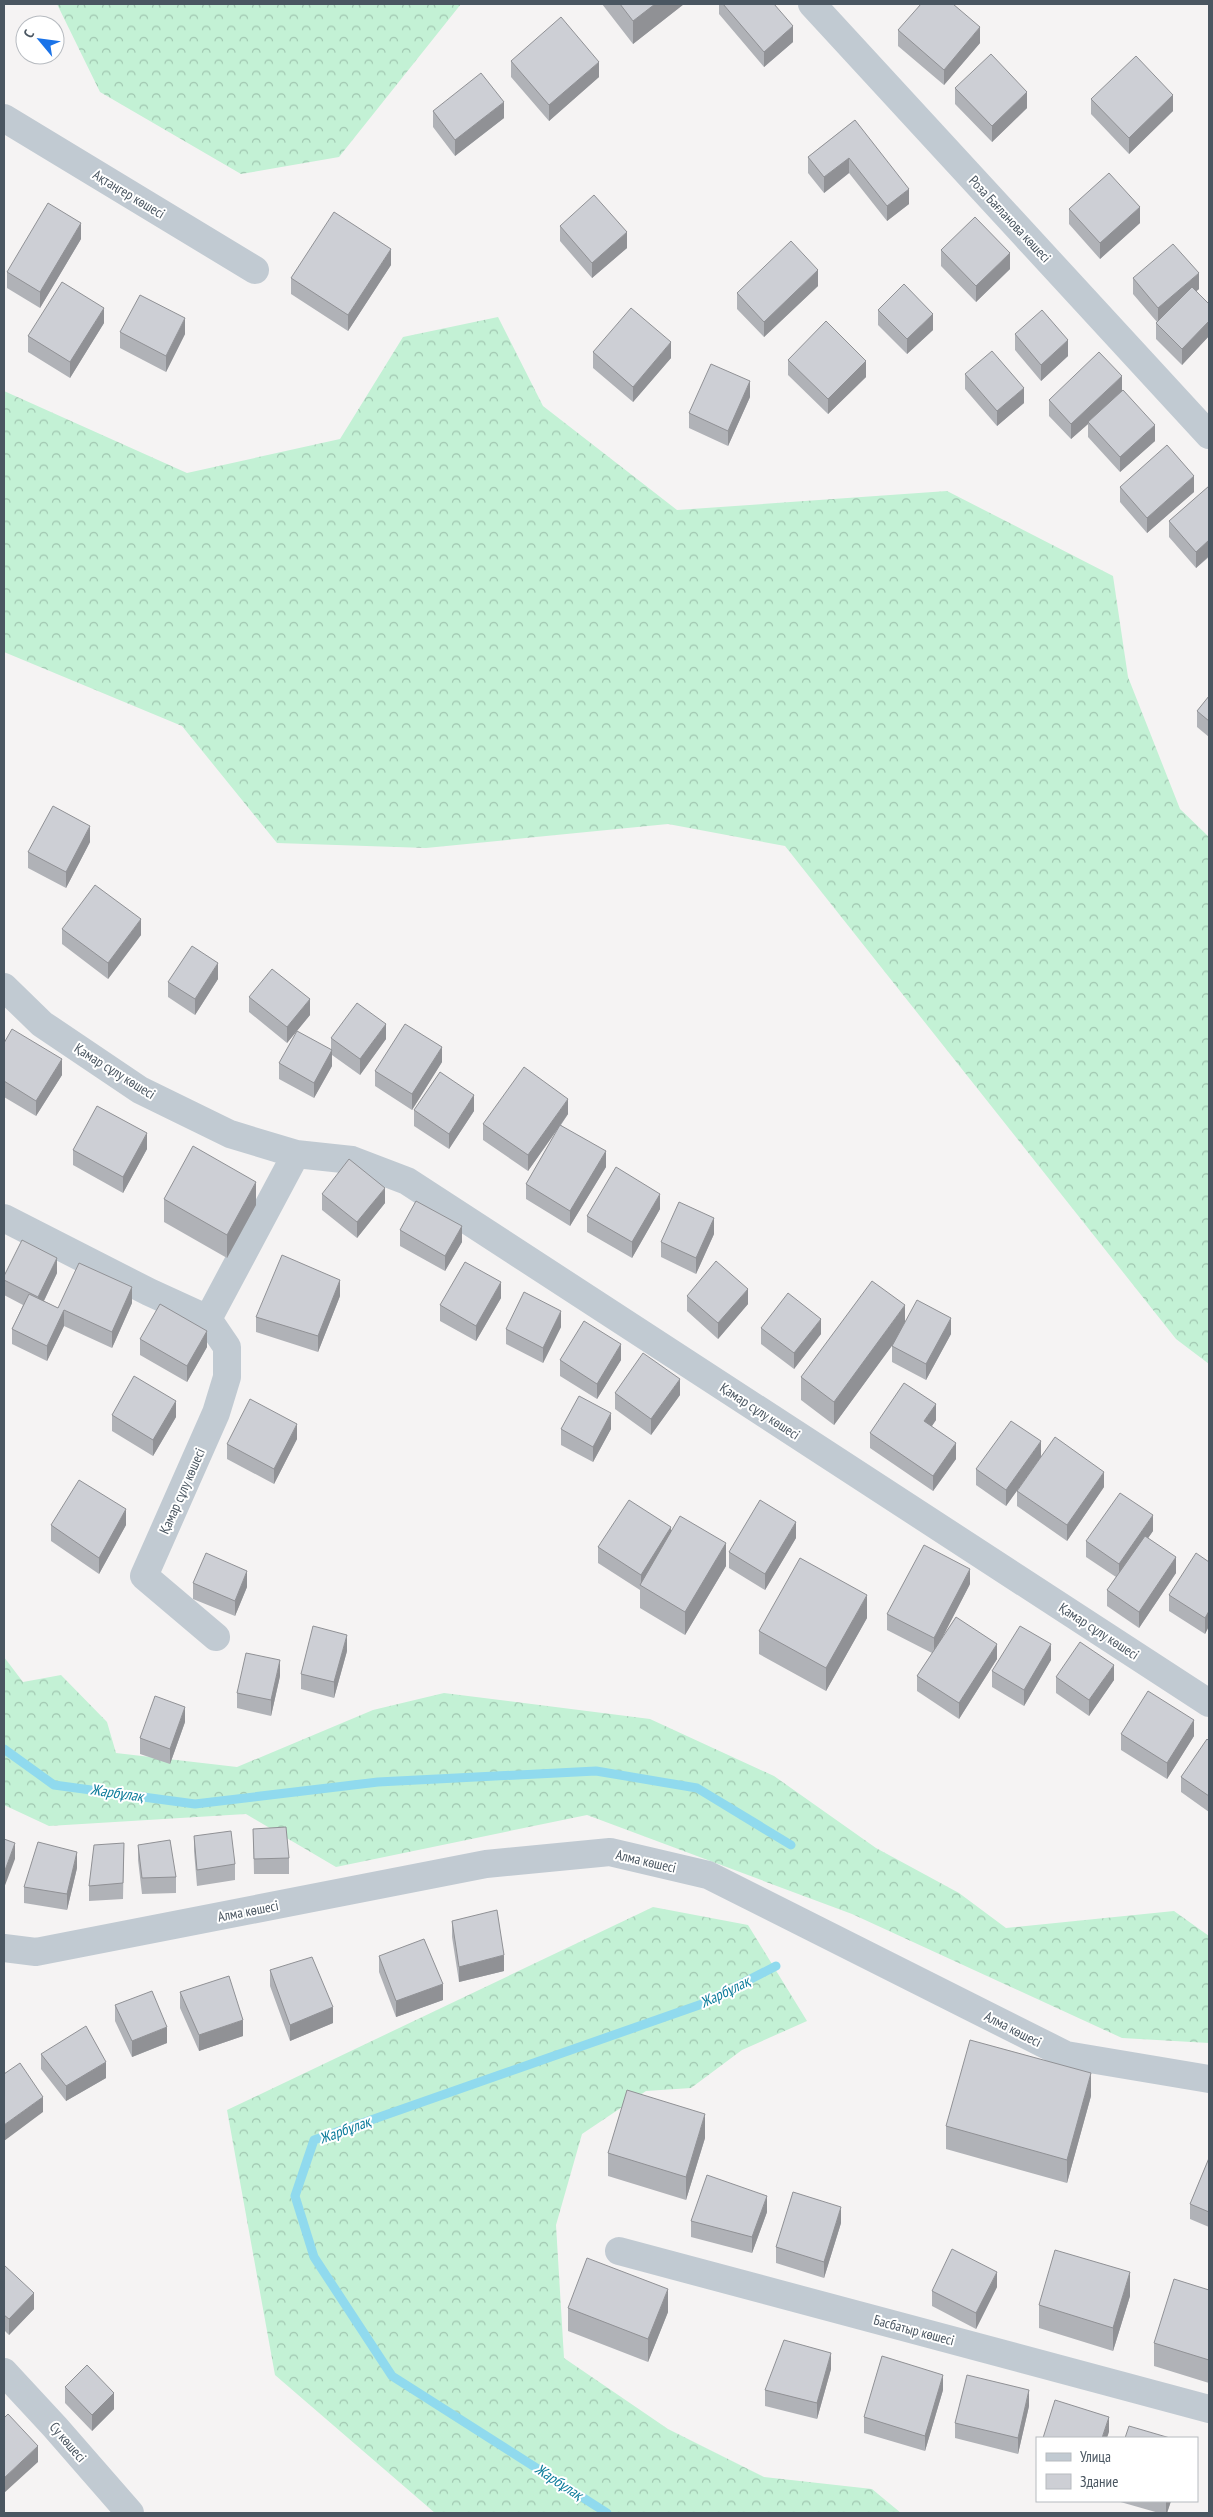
<svg xmlns="http://www.w3.org/2000/svg" width="1213" height="2517" viewBox="0 0 1213 2517" font-family="'PT Sans Narrow',sans-serif">
<defs>
<pattern id="forest-crowns" width="20" height="18" patternUnits="userSpaceOnUse" patternTransform="scale(1.25)"><rect width="20" height="18" fill="#c3f1d5"/><path d="M2 6a3 3 0 1 1 6 0M12 15a3 3 0 1 1 6 0" fill="none" stroke="#a0c6b0"/></pattern>
</defs>
<rect width="100%" height="100%" fill="#f5f3f3"/>
<path fill="url(#forest-crowns)" d="M57,4H461L339,157L241,174L100,92Z
M498,317L543,406L677,510L947,491L1113,576L1128,677L1180,809L1209,837V1364L1176,1339L785,846L668,824L426,848L277,843L182,726L4,652V391L187,473L340,439L403,337Z
M4,1657L23,1682L61,1675L107,1722L116,1753L237,1767L373,1710L444,1693L650,1719L774,1776L876,1848L959,1893L1006,1928L1174,1911L1209,1936V2043L1122,2038L852,1914L587,1815L336,1867L246,1814L49,1826L4,1805Z
M653,1907L748,1925L807,2021L742,2050L691,2088L646,2091L582,2134L556,2225L564,2358L668,2429L764,2477L872,2489L901,2513H435L275,2375L227,2110Z"/>
<g fill="none" stroke-linecap="round" stroke-linejoin="round">
<path stroke="#90daee" stroke-width="9" d="M4,1749L54,1785L195,1804L378,1782L596,1771L697,1788L791,1845
M607,2513L392,2376L314,2257L295,2196L314,2140L702,2004L776,1966"/>
<path stroke="#c1cad2" stroke-width="28" d="M812,4L1209,435
M4,118L255,270
M4,987L42,1024L140,1090L230,1134L296,1154
M4,1218L149,1292L208,1319L227,1347V1377L216,1413L144,1576L216,1637
M208,1319L296,1154L352,1160L407,1181L1209,1703
M4,1948L36,1952L486,1864L610,1852L708,1875L1066,2055L1209,2079
M619,2251L1209,2409
M4,2372L55,2427L130,2513"/>
</g>
<path fill="#b0b2b7" d="M602,4H684L633,44Z
M719,4H774L793,42L764,67L719,14Z
M898,30L980,43L944,85L898,46Z
M511,61L599,77L549,121L511,77Z
M955,88L1027,108L992,142L955,104Z
M1091,99L1173,111L1129,154L1091,114Z
M433,111L504,118L455,156L433,127Z
M855,120L909,204L887,221L849,173L824,193L808,173V157Z
M1069,209L1140,223L1100,259L1069,224Z
M560,226L627,248L592,278L560,241Z
M81,239L40,308L7,288V272Z
M941,250L1010,269L976,302L941,266Z
M391,265L348,331L291,294V278Z
M1133,278L1199,289L1196,291L1209,304V336L1182,365L1156,339V323L1157,322L1133,294Z
M818,286L764,337L737,309V293Z
M878,310L933,330L907,354L878,325Z
M104,323L70,378L28,352V336Z
M120,332L185,334L166,372L120,348Z
M1015,334L1068,356L1041,381L1015,350Z
M593,352L671,358L633,402L593,368Z
M788,360L866,377L828,414L788,375Z
M965,374L1024,403L997,426L965,389Z
M1122,391L1155,441L1120,472L1088,437V424L1071,439L1049,416V400Z
M750,397L728,446L689,428V413Z
M1209,486V572V557L1196,568L1169,537V521Z
M1120,487L1194,492L1147,533L1120,502Z
M1209,696V737L1197,727V711Z
M90,842L66,888L28,868V852Z
M62,929L141,935L108,979L62,944Z
M218,979L195,1015L168,997V982Z
M249,997L310,1015L287,1043L249,1012Z
M331,1038L386,1039L360,1075L332,1055V1066L314,1098L279,1079V1063L331,1049Z
M4,1043L62,1075L36,1116L4,1097Z
M442,1062L412,1110L375,1086V1071Z
M414,1110L474,1111L449,1149L414,1126Z
M568,1114L561,1125L606,1167L570,1226L526,1199V1184L559,1127L528,1171L483,1140V1124Z
M147,1149L123,1193L73,1165V1150Z
M322,1194L385,1203L357,1238L322,1210Z
M164,1199L256,1205L227,1258L164,1222Z
M660,1209L632,1258L587,1232V1216Z
M400,1230L462,1242L445,1271L400,1246Z
M714,1234L696,1274L661,1257V1242Z
M57,1273L44,1301L58,1308L132,1303L112,1348L64,1326L47,1361L12,1344V1329L23,1305L4,1295V1276Z
M340,1296L318,1352L256,1332V1317Z
M687,1296L748,1304L718,1339L687,1311Z
M501,1298L476,1341L440,1321V1305Z
M905,1322L951,1334L926,1380L892,1362V1345L834,1425L801,1400V1377Z
M561,1327L543,1363L506,1344V1329Z
M761,1328L821,1334L794,1369L761,1344Z
M140,1339L207,1347L187,1382L140,1355Z
M560,1360H621L597,1399L560,1376Z
M615,1393L680,1395L651,1435L615,1409Z
M112,1415L176,1417L153,1456L112,1431Z
M936,1420L932,1426L956,1459L933,1491L870,1448V1433Z
M561,1429H611L593,1462L561,1445Z
M297,1439L274,1484L227,1459V1444Z
M1041,1457L1006,1506L976,1485V1469Z
M1104,1487L1067,1541L1017,1506V1491Z
M51,1525H126L99,1574L51,1541Z
M671,1531L726,1566L685,1635L640,1608V1590L598,1563V1547Z
M1153,1531L1148,1538L1176,1573L1139,1628L1107,1606V1590L1116,1577L1086,1557V1541Z
M796,1538L765,1590L729,1568V1552Z
M1209,1562V1626L1205,1634L1169,1611V1595Z
M193,1583L247,1587L235,1616L193,1599Z
M970,1584L942,1637L997,1659L959,1719L917,1691V1676L932,1653L887,1630V1614Z
M867,1618L826,1691L759,1654V1631Z
M347,1651L334,1698L301,1689V1674Z
M1051,1660L1024,1706L992,1687V1671Z
M280,1676L271,1716L237,1708V1693Z
M1056,1677L1114,1680L1089,1716L1056,1693Z
M185,1722L170,1764L140,1754V1738Z
M1121,1734L1194,1736L1167,1779L1121,1750Z
M1209,1741V1812L1181,1792V1777Z
M253,1829L289,1858V1874H254Z
M194,1836L235,1864V1880L197,1886L194,1851Z
M124,1843L123,1899L89,1901V1886Z
M138,1845L176,1877V1893L142,1894L138,1860Z
M77,1868L67,1910L24,1903V1887Z
M452,1921L504,1971L459,1982L452,1937Z
M379,1956L443,2000L396,2017L379,1972Z
M270,1970L333,2023L290,2041L270,1986Z
M180,1992L243,2036L199,2051L180,2008Z
M115,2005L167,2043L132,2057L115,2021Z
M41,2054L106,2078L66,2101L41,2069Z
M1091,2096L1067,2183L946,2149V2126Z
M705,2138L686,2200L608,2176V2153Z
M1209,2158V2227L1190,2219V2204Z
M767,2212L752,2253L691,2237V2221Z
M841,2223L824,2278L776,2263V2247Z
M4,2265L34,2309L9,2335L4,2330Z
M997,2287L976,2329L932,2306V2291Z
M1209,2290V2383L1154,2366V2343Z
M1130,2296L1113,2351L1039,2328V2305Z
M568,2308L668,2312L648,2362L568,2331Z
M831,2369L817,2419L765,2406V2390Z
M65,2387L114,2409L92,2431L65,2403Z
M943,2390L925,2451L864,2433V2417Z
M1029,2406L1018,2454L955,2438V2423Z
M1117,2501H1171L1167,2513H1159Z"/>
<path fill="#909195" d="M655,4H684L633,44V21Z
M793,26V42L764,67V52Z
M980,27V43L944,85V70Z
M599,62V77L549,121V105Z
M1027,92V108L992,142V126Z
M1173,95V111L1129,154V138Z
M504,102V118L455,156V140Z
M849,158V173L824,193V177Z
M909,189V204L887,221V206Z
M1140,207V223L1100,259V243Z
M81,223V239L40,308V292Z
M627,232V248L592,278V263Z
M391,249V265L348,331V315Z
M1010,253V269L976,302V286Z
M818,270V286L764,337V322Z
M1199,273V289L1158,324V308Z
M104,308V323L70,378V362Z
M933,314V330L907,354V339Z
M185,318V334L166,372V356Z
M1209,321V336L1182,365V349Z
M1068,340V356L1041,381V365Z
M671,342V358L633,402V387Z
M866,361V377L828,414V399Z
M1122,376V392L1088,422V424L1071,439V424Z
M750,381V397L728,446V431Z
M1024,388V403L997,426V411Z
M1155,425V441L1120,472V457Z
M1194,476V492L1147,533V518Z
M1209,540V556L1196,568V552Z
M90,826V842L66,888V872Z
M141,919V935L108,979V963Z
M218,963V979L195,1015V999Z
M310,999V1015L287,1043V1027Z
M386,1024V1039L360,1075V1059Z
M442,1047V1062L412,1110V1094Z
M332,1050V1066L314,1098V1083Z
M62,1059V1075L36,1116V1101Z
M474,1095V1111L449,1149V1134Z
M568,1099V1114L528,1171V1155Z
M147,1133V1149L123,1193V1177Z
M606,1151V1167L570,1226V1211Z
M256,1182V1205L227,1258V1235Z
M385,1188V1203L357,1238V1222Z
M660,1194V1209L632,1258V1242Z
M714,1218V1234L696,1274V1258Z
M462,1226V1242L445,1271V1256Z
M57,1258V1273L38,1313V1297Z
M340,1280V1296L318,1352V1336Z
M501,1282V1298L476,1341V1326Z
M132,1287V1303L112,1348V1332Z
M748,1289V1304L718,1339V1323Z
M905,1305V1328L834,1425V1402Z
M64,1310V1326L47,1361V1346Z
M561,1311V1327L543,1363V1348Z
M951,1318V1334L926,1380V1364Z
M821,1319V1334L794,1369V1353Z
M207,1331V1347L187,1382V1366Z
M621,1344V1360L597,1399V1384Z
M680,1379V1395L651,1435V1419Z
M176,1401V1417L153,1456V1440Z
M936,1404V1420L924,1437V1421Z
M611,1413V1429L593,1462V1447Z
M297,1424V1439L274,1484V1469Z
M1041,1441V1457L1006,1506V1490Z
M956,1443V1459L933,1491V1476Z
M1104,1472V1487L1067,1541V1525Z
M126,1509V1525L99,1574V1558Z
M1153,1515V1531L1119,1580V1564Z
M796,1522V1538L765,1590V1574Z
M671,1527V1543L641,1585V1575Z
M726,1543V1566L685,1635V1612Z
M1176,1557V1573L1139,1628V1612Z
M970,1569V1584L934,1654V1638Z
M247,1571V1587L235,1616V1601Z
M867,1595V1618L826,1691V1668Z
M1209,1611V1626L1205,1634V1618Z
M347,1635V1651L334,1698V1682Z
M997,1644V1659L959,1719V1703Z
M1051,1644V1660L1024,1706V1690Z
M280,1660V1676L271,1716V1700Z
M1114,1665V1680L1089,1716V1700Z
M185,1707V1722L170,1764V1749Z
M1194,1720V1736L1167,1779V1763Z
M15,1843V1859L4,1888V1873Z
M77,1852V1868L67,1910V1894Z
M504,1955V1971L459,1982V1967Z
M443,1984V2000L396,2017V2001Z
M333,2007V2023L290,2041V2025Z
M243,2020V2036L199,2051V2035Z
M167,2027V2043L132,2057V2041Z
M106,2062V2078L66,2101V2086Z
M1091,2073V2096L1067,2183V2160Z
M43,2097V2112L4,2141V2125Z
M705,2114V2138L686,2200V2177Z
M767,2196V2212L752,2253V2237Z
M841,2207V2223L824,2278V2262Z
M997,2272V2287L976,2329V2313Z
M1130,2272V2296L1113,2351V2328Z
M668,2289V2312L648,2362V2339Z
M34,2293V2309L9,2335V2319Z
M831,2353V2369L817,2419V2403Z
M943,2375V2390L925,2451V2436Z
M1029,2390V2406L1018,2454V2438Z
M114,2393V2409L92,2431V2415Z
M1109,2417V2432L1107,2438H1102Z
M38,2446V2462L4,2493V2478Z
M1166,2501H1171L1167,2513H1166Z"/>
<path fill="#cdcfd5" stroke="#909195" d="M620,4H655L633,21Z
M723,4H774L793,26L764,52Z
M921,4H953L980,27L944,70L898,30Z
M561,17L599,62L549,105L511,61Z
M991,54L1027,92L992,126L955,88Z
M1136,56L1173,95L1129,138L1091,99Z
M481,73L504,102L455,140L433,111Z
M855,120L909,189L887,206L849,158L824,177L808,157Z
M1109,173L1140,207L1100,243L1069,209Z
M594,195L627,232L592,263L560,226Z
M48,203L81,223L40,292L7,272Z
M334,212L391,249L348,315L291,278Z
M975,217L1010,253L976,286L941,250Z
M791,241L818,270L764,322L737,293Z
M1173,244L1199,273L1158,308L1133,278Z
M62,282L104,308L70,362L28,336Z
M904,284L933,314L907,339L878,310Z
M1192,287L1209,304V321L1182,349L1156,323Z
M140,295L185,318L166,356L120,332Z
M631,308L671,342L633,387L593,352Z
M1042,310L1068,340L1041,365L1015,334Z
M826,321L866,361L828,399L788,360Z
M992,351L1024,388L997,411L965,374Z
M1099,352L1122,376L1071,424L1049,400Z
M711,364L750,381L728,431L689,413Z
M1123,390L1155,425L1120,457L1088,422Z
M1167,445L1194,476L1147,518L1120,487Z
M1209,486V540L1196,552L1169,521Z
M1209,696V721L1197,711Z
M53,806L90,826L66,872L28,852Z
M95,885L141,919L108,963L62,929Z
M192,946L218,963L195,999L168,982Z
M272,969L310,999L287,1027L249,997Z
M357,1003L386,1024L360,1059L331,1038Z
M405,1024L442,1047L412,1094L375,1071Z
M12,1029L62,1059L36,1101L4,1081V1043Z
M297,1031L332,1050L314,1083L279,1063Z
M524,1067L568,1099L528,1155L483,1124Z
M440,1072L474,1095L449,1134L414,1110Z
M97,1106L147,1133L123,1177L73,1150Z
M560,1125L606,1151L570,1211L526,1184Z
M193,1146L256,1182L227,1235L164,1199Z
M349,1159L385,1188L357,1222L322,1194Z
M616,1167L660,1194L632,1242L587,1216Z
M416,1201L462,1226L445,1256L400,1230Z
M679,1202L714,1218L696,1258L661,1242Z
M22,1240L57,1258L38,1297L4,1280V1276Z
M282,1255L340,1280L318,1336L256,1317Z
M716,1261L748,1289L718,1323L687,1296Z
M465,1262L501,1282L476,1326L440,1305Z
M79,1263L132,1287L112,1332L64,1310L47,1346L12,1329L29,1294L58,1308Z
M872,1281L905,1305L834,1402L801,1377Z
M524,1292L561,1311L543,1348L506,1329Z
M788,1293L821,1319L794,1353L761,1328Z
M917,1300L951,1318L926,1364L892,1346Z
M160,1304L207,1331L187,1366L140,1339Z
M584,1321L621,1344L597,1384L560,1360Z
M643,1353L680,1379L651,1419L615,1393Z
M134,1376L176,1401L153,1440L112,1415Z
M904,1383L936,1404L924,1421L956,1443L933,1476L870,1433Z
M579,1396L611,1413L593,1447L561,1429Z
M250,1399L297,1424L274,1469L227,1444Z
M1011,1421L1041,1441L1006,1490L976,1469Z
M1055,1437L1104,1472L1067,1525L1017,1491Z
M79,1480L126,1509L99,1558L51,1525Z
M1120,1493L1153,1515L1119,1564L1086,1541Z
M629,1500L671,1527L641,1575L598,1547Z
M760,1500L796,1522L765,1574L729,1552Z
M680,1516L726,1543L685,1612L640,1585Z
M1145,1536L1176,1557L1139,1612L1107,1590Z
M924,1545L970,1569L934,1638L887,1614Z
M206,1553L247,1571L235,1601L193,1583Z
M1196,1553L1209,1562V1611L1205,1618L1169,1595Z
M800,1558L867,1595L826,1668L759,1631Z
M956,1617L997,1644L959,1703L917,1676Z
M313,1626L347,1635L334,1682L301,1674Z
M1020,1626L1051,1644L1024,1690L992,1671Z
M1080,1642L1114,1665L1089,1700L1056,1677Z
M246,1653L280,1660L271,1700L237,1693Z
M1148,1691L1194,1720L1167,1763L1121,1734Z
M155,1696L185,1707L170,1749L140,1738Z
M1207,1739L1209,1741V1796L1181,1777Z
M286,1827L289,1858L254,1859L253,1829Z
M231,1831L235,1864L197,1870L194,1836Z
M4,1839L15,1843L4,1873Z
M170,1840L176,1877L142,1878L138,1845Z
M38,1842L77,1852L67,1894L24,1887Z
M124,1843L123,1883L89,1886L94,1845Z
M497,1910L504,1955L459,1967L452,1921Z
M424,1939L443,1984L396,2001L379,1956Z
M312,1957L333,2007L290,2025L270,1970Z
M229,1976L243,2020L199,2035L180,1992Z
M152,1991L167,2027L132,2041L115,2005Z
M86,2026L106,2062L66,2086L41,2054Z
M970,2040L1091,2073L1067,2160L946,2126Z
M20,2063L43,2097L4,2125V2074Z
M627,2090L705,2114L686,2177L608,2153Z
M1209,2158V2212L1190,2204Z
M707,2175L767,2196L752,2237L691,2221Z
M793,2192L841,2207L824,2262L776,2247Z
M952,2249L997,2272L976,2313L932,2291Z
M1055,2250L1130,2272L1113,2328L1039,2305Z
M587,2258L668,2289L648,2339L568,2308Z
M4,2265L34,2293L9,2319L4,2315Z
M1174,2279L1209,2290V2360L1154,2343Z
M784,2340L831,2353L817,2403L765,2390Z
M882,2356L943,2375L925,2436L864,2417Z
M87,2365L114,2393L92,2415L65,2387Z
M967,2375L1029,2390L1018,2438L955,2423Z
M1055,2400L1109,2417L1102,2438H1043Z
M8,2414L38,2446L4,2478V2418Z
M1129,2426L1170,2438H1125Z"/>
<g text-anchor="middle" stroke-width="4" stroke-linejoin="round" paint-order="stroke">
<g font-size="14" fill="#4a5661" stroke="#fff">
<text transform="translate(129 194) rotate(31)" y="5">Ақтаңгер көшесі</text>
<text transform="translate(1010 219) rotate(47)" y="5">Роза Бағланова көшесі</text>
<text transform="translate(115 1071) rotate(32)" y="5">Қамар сұлу көшесі</text>
<text transform="translate(760 1411) rotate(33)" y="5">Қамар сұлу көшесі</text>
<text transform="translate(182 1491) rotate(-66)" y="5">Қамар сұлу көшесі</text>
<text transform="translate(1099 1631) rotate(33)" y="5">Қамар сұлу көшесі</text>
<text transform="translate(646 1861) rotate(13)" y="5">Алма көшесі</text>
<text transform="translate(248 1911) rotate(-11)" y="5">Алма көшесі</text>
<text transform="translate(1013 2029) rotate(27)" y="5">Алма көшесі</text>
<text transform="translate(914 2330) rotate(15)" y="5">Басбатыр көшесі</text>
<text transform="translate(68 2442) rotate(49)" y="5">Су көшесі</text>
</g>
<g font-size="15" font-style="italic" fill="#0c7c9b" stroke="#fff">
<text transform="translate(117 1793) rotate(8)" y="5">Жарбұлақ</text>
<text transform="translate(725 1992) rotate(-26)" y="5">Жарбұлақ</text>
<text transform="translate(345 2130) rotate(-20)" y="5">Жарбұлақ</text>
<text transform="translate(559 2482) rotate(33)" y="5">Жарбұлақ</text>
</g>
</g>
<rect width="1213" height="2517" fill="none" stroke="#4a5661" stroke-width="10"/>
<rect x="1036" y="2437" width="162" height="65" fill="#ffffff" stroke="#b7bbc0"/>
<rect x="1046" y="2453" width="25" height="8" fill="#c1cad2" stroke="#b7bbc0"/>
<text x="1080" y="2462" font-size="15" fill="#4a5661">Улица</text>
<rect x="1046" y="2474" width="25" height="15" fill="#cdcfd5" stroke="#b7bbc0"/>
<text x="1080" y="2487" font-size="15" fill="#4a5661">Здание</text>
<g transform="translate(40 40) rotate(299)"><circle r="24" fill="#ffffff" stroke="#b7bbc0"/>
<path d="M0-4L9 19L0 12L-9 19Z" fill="#1a73e8"/>
<text y="-8" font-size="14" font-weight="bold" text-anchor="middle" fill="#4a5661">С</text>
</g>
</svg>
